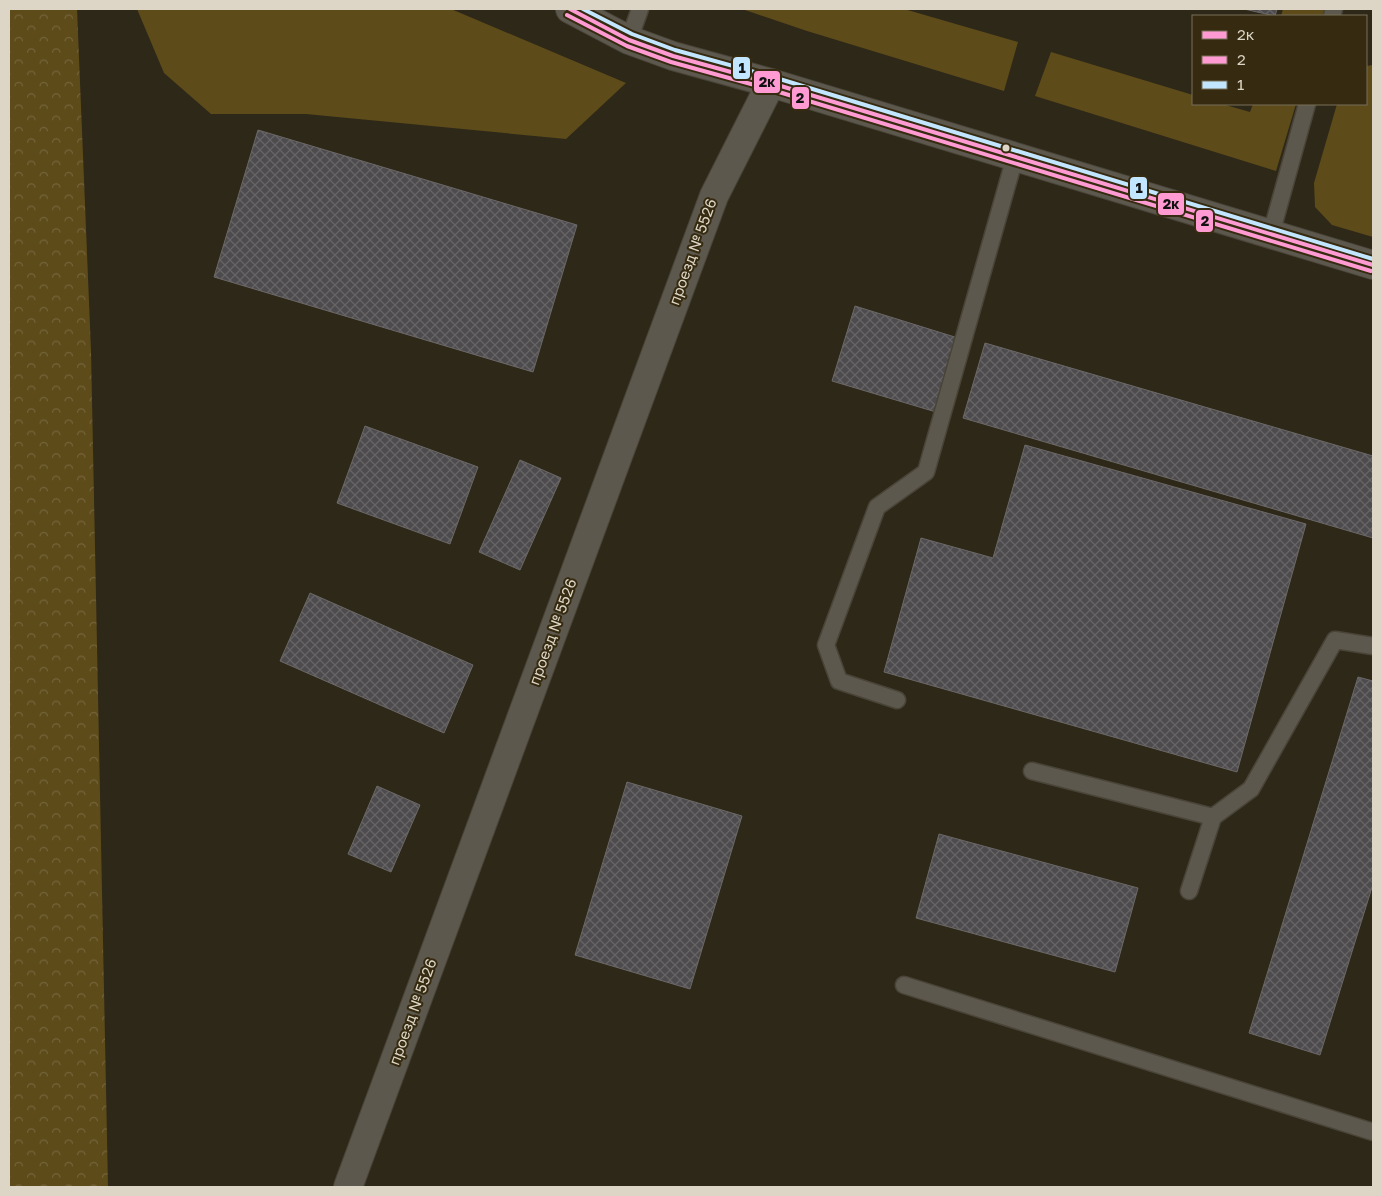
<svg xmlns="http://www.w3.org/2000/svg" width="1382" height="1196" viewBox="0 0 1382 1196" font-family="'Golos Text',sans-serif">
<defs>
<pattern id="forest-crowns" width="20" height="18" patternUnits="userSpaceOnUse" patternTransform="scale(1.25)"><rect width="20" height="18" fill="#5d4b1a"/><path d="M2 6a3 3 0 1 1 6 0M12 15a3 3 0 1 1 6 0" fill="none" stroke="#74643a"/></pattern>
<pattern id="building-cross-hatch" width="8" height="8" patternUnits="userSpaceOnUse" patternTransform="scale(1.25)"><rect width="8" height="8" fill="#4e4b4e"/><path d="M0 0l8 8M0 8l8-8" fill="none" stroke="#676466"/></pattern>
</defs>
<rect width="100%" height="100%" fill="#2e2818"/>
<path fill="#5d4b1a" d="M137,9H451L626,83L566,139L306,114H211L164,73Z
M742,9H904L1018,42L1004,91L807,31Z
M1283,9H1325L1323,16H1281Z
M1051,52L1193,95V104H1222L1250,112L1253,104H1296L1276,171L1035,96Z
M1373,65V237L1332,225L1315,207L1314,183L1337,104H1366V66Z"/>
<path fill="url(#forest-crowns)" d="M9,9H77L91,351L108,1187H9Z"/>
<path fill="url(#building-cross-hatch)" stroke="#6b6867" d="M1244,9H1277L1275,16Z
M258,130L577,225L533,372L214,277Z
M855,306L958,338L936,412L832,381Z
M985,343L1373,456V538L963,418Z
M365,426L478,467L450,544L337,503Z
M1025,445L1306,524L1237,772L884,672L921,538L993,558Z
M520,460L561,478L520,570L479,552Z
M310,593L473,665L444,733L280,661Z
M1358,677L1373,681V884L1320,1055L1249,1033Z
M627,782L742,816L690,989L575,955Z
M377,786L420,805L391,872L348,854Z
M939,834L1138,888L1115,972L916,918Z"/>
<g fill="none" stroke-linecap="round" stroke-linejoin="round">
<g stroke="#4a4438" stroke-width="19">
<path id="service" d="M1332,16L1334,9
M629,40L640,9
M1271,234L1307,104
M897,700L839,681L826,645L877,507L926,472L1015,157
M1032,771L1213,817L1189,891
M1213,817L1251,789L1335,640L1373,646
M904,985L1373,1132"/>
</g>
<g stroke="#4a4438" stroke-width="30">
<path id="minor" d="M348,1187L714,196L771,83"/>
</g>
<g stroke="#4a4438" stroke-width="30">
<path id="secondary" d="M570,9L629,40L673,56L771,83L1373,265"/>
</g>
<use href="#service" stroke="#5c584d" stroke-width="16"/>
<use href="#minor" stroke="#5c584d" stroke-width="28"/>
<use href="#secondary" stroke="#5c584d" stroke-width="28"/>
<g stroke="#362b10" stroke-width="8">
<path id="bus-1" d="M570,9L629,40L673,56L771,83L1373,265"/>
</g>
<g stroke="#362b10" stroke-width="8">
<path id="bus-2" d="M567,15L627,46L671,62L769,89L1371,271"/>
</g>
<g stroke="#362b10" stroke-width="8">
<path id="bus-3" d="M583,9L632,34L675,50L773,77L1373,259"/>
</g>
<use href="#bus-1" stroke="#ff9ad2" stroke-width="4"/>
<use href="#bus-2" stroke="#ff9ad2" stroke-width="4"/>
<use href="#bus-3" stroke="#c2e6ff" stroke-width="4"/>
</g>
<circle fill="#ddd6c7" stroke="#362b10" stroke-width="2" cx="1006" cy="148" r="4.5"/>
<g text-anchor="middle" stroke-width="4" stroke-linejoin="round" paint-order="stroke">
<g font-size="15" fill="#ddd6c7" stroke="#362b10">
<text transform="translate(693 252) rotate(-70)" y="5">проезд № 5526</text>
<text transform="translate(553 632) rotate(-70)" y="5">проезд № 5526</text>
<text transform="translate(413 1012) rotate(-70)" y="5">проезд № 5526</text>
</g>
</g>
<g stroke="#362b10" stroke-width="2">
<rect x="732" y="56" width="19" height="24" rx="5" fill="#c2e6ff"/>
<rect x="753" y="70" width="28" height="24" rx="5" fill="#ff9ad2"/>
<rect x="791" y="86" width="19" height="24" rx="5" fill="#ff9ad2"/>
<rect x="1129" y="176" width="19" height="24" rx="5" fill="#c2e6ff"/>
<rect x="1157" y="192" width="28" height="24" rx="5" fill="#ff9ad2"/>
<rect x="1195" y="209" width="19" height="24" rx="5" fill="#ff9ad2"/>
</g>
<g font-size="14" text-anchor="middle" font-weight="bold" fill="#111">
<text x="742" y="73">1</text>
<text x="767" y="87">2к</text>
<text x="800" y="103">2</text>
<text x="1139" y="193">1</text>
<text x="1171" y="209">2к</text>
<text x="1205" y="226">2</text>
</g>
<rect width="1382" height="1196" fill="none" stroke="#ddd6c7" stroke-width="20"/>
<rect x="1192" y="15" width="175" height="90" fill="#362b10" stroke="#796f59"/>
<rect x="1202" y="31" width="25" height="8" fill="#ff9ad2" stroke="#796f59"/>
<text x="1237" y="40" font-size="15" fill="#ddd6c7">2к</text>
<rect x="1202" y="56" width="25" height="8" fill="#ff9ad2" stroke="#796f59"/>
<text x="1237" y="65" font-size="15" fill="#ddd6c7">2</text>
<rect x="1202" y="81" width="25" height="8" fill="#c2e6ff" stroke="#796f59"/>
<text x="1237" y="90" font-size="15" fill="#ddd6c7">1</text>
</svg>
